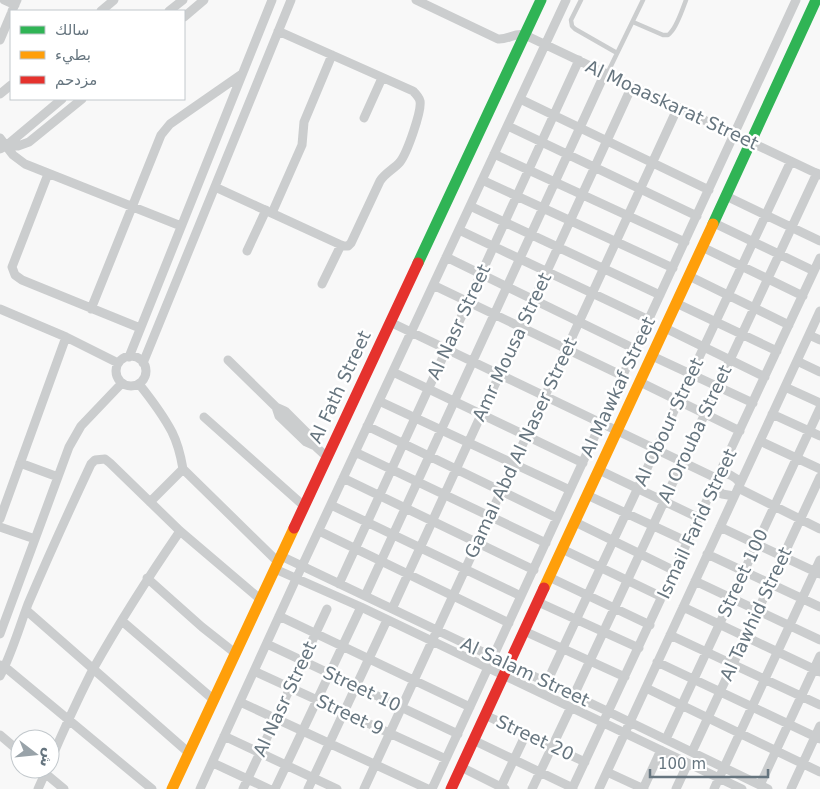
<svg xmlns="http://www.w3.org/2000/svg" width="820" height="789" viewBox="0 0 820 789" font-family="'DejaVu Sans','Noto Sans Arabic',sans-serif">
<rect width="100%" height="100%" fill="#f8f8f8"/>
<g fill="none" stroke-linecap="round" stroke-linejoin="round">
<path stroke="#cbcdce" stroke-width="4.5" d="M581,0L571,20L572,26L575,29L617,53
M633,22L663,35C668,35 668,36 671,32C677,26 683,8 686,0
M607,74L643,0"/>
<path stroke="#cbcdce" stroke-width="9" d="M4,0L15,5
M416,0L498,39C508,40 515,32 525,35L820,175
M12,11L17,0
M101,11L114,0
M169,11L183,0
M184,17L204,0
M0,40L11,14
M0,94L11,85
M520,99L709,190
M364,118L382,78
M508,126L697,216
M0,138L13,155L25,164L181,226
M6,146H18L29,142L82,99
M0,149L6,146L62,99
M494,154L685,242
M48,174L12,267L15,275L22,280L140,328
M482,180L673,268
M215,187L341,245L344,246H348L351,243L380,181C385,173 394,169 400,162C407,153 422,111 420,101C419,97 416,94 413,91L278,31
M726,196L820,241
M470,206L660,295
M272,213L302,145L304,122L332,55
M714,223L814,271
M459,230L649,320
M702,247L803,296
M247,251L266,210
M446,257L635,349
M689,276L789,325
M322,284L341,245
M433,285L623,376
M676,303L777,351
M0,309L66,337L118,363
M91,309L161,135L170,124L242,74
M390,322L718,479
M665,328L765,377
M809,335L820,340
M652,356L753,403
M116 371a15 15 0 1 1 30 0a15 15 0 1 1-30 0Z
M129,357L272,0
M228,360L276,407L285,411L311,437L315,446L327,457
M797,361L820,372
M143,363L291,0
M393,372L583,463
M640,382L740,431
M139,384C151,399 163,415 172,432C178,444 181,457 183,469L278,562
M785,387L820,403
M379,401L570,490
M276,407L279,416L306,442L315,446
M772,414L820,436
M204,417L304,506
M367,426L557,518
M760,441L820,469
M355,452L546,543
M20,463L58,477
M599,470L699,518
M720,473C729,473 735,476 740,483
M343,478L534,570
M714,486L722,494L734,496
M738,488L820,529
M587,495L688,542
M150,502L183,469
M331,505L521,596
M0,519L66,337
M575,522L675,571
M0,527L35,539
M720,527L820,574
M319,531L509,623
M562,549L662,597
M707,554L820,607
M281,556L609,712L768,789
M275,569L361,607L742,789
M549,577L650,625
M147,578L202,627L235,653
M695,581L820,640
M339,584L579,60
M365,596L605,73
M538,602L639,648
M683,607L820,672
M392,609L632,86
M26,610L189,753
M279,616L470,707
M122,621L214,700
M524,631L625,677
M0,634L69,447L81,426L122,383
M670,635L820,705
M267,644L458,734
M657,662L820,739
M0,665L5,667L152,789
M254,671L446,759
M0,676C12,653 19,628 28,604C48,557 69,511 91,464L95,460L105,459L110,463L180,531L260,599
M547,682L791,161
M646,688L820,772
M574,695L817,173
M240,702L428,789
M485,715L585,762
M0,735L20,752
M224,736L337,789
M666,739L820,408
M473,740L573,788
M692,752L820,477
M50,762C63,731 77,701 92,671C119,623 149,576 180,531
M213,763L269,789
M461,767L505,789
M40,769L64,789
M607,772L644,789
M760,785L820,656
M38,789L47,769
M200,789L296,579L566,0
M243,789L327,609
M275,789L361,607
M308,789L387,620
M364,789L678,107
M432,789L796,0
M500,789L526,734
M532,789L571,707
M572,789L820,258
M599,789L820,311
M643,789L661,750
M676,789L688,763
M714,789L820,560
M791,789L820,726"/>
<path stroke="#30b455" stroke-width="11" d="M713,224L816,0
M418,263L541,0"/>
<path stroke="#ff9f0a" stroke-width="11" d="M544,588L713,224
M172,789L294,528"/>
<path stroke="#e5322d" stroke-width="11" d="M294,528L418,263
M451,789L544,588"/>
</g>
<g text-anchor="middle" stroke-width="5" stroke-linejoin="round" paint-order="stroke">
<g font-size="18" fill="#66757f" stroke="#fff">
<text transform="translate(672 105) rotate(25)" y="6">Al Moaaskarat Street</text>
<text transform="translate(459 322) rotate(-65)" y="6">Al Nasr Street</text>
<text transform="translate(512 347) rotate(-65)" y="6">Amr Mousa Street</text>
<text transform="translate(340 387) rotate(-65)" y="6">Al Fath Street</text>
<text transform="translate(618 387) rotate(-65)" y="6">Al Mawkaf Street</text>
<text transform="translate(669 422) rotate(-65)" y="6">Al Obour Street</text>
<text transform="translate(695 434) rotate(-65)" y="6">Al Orouba Street</text>
<text transform="translate(521 448) rotate(-65)" y="6">Gamal Abd Al Naser Street</text>
<text transform="translate(697 524) rotate(-65)" y="6">Ismail Farid Street</text>
<text transform="translate(743 573) rotate(-65)" y="6">Street 100</text>
<text transform="translate(756 614) rotate(-65)" y="6">Al Tawhid Street</text>
<text transform="translate(525 672) rotate(25)" y="6">Al Salam Street</text>
<text transform="translate(362 689) rotate(25)" y="6">Street 10</text>
<text transform="translate(285 699) rotate(-65)" y="6">Al Nasr Street</text>
<text transform="translate(350 715) rotate(25)" y="6">Street 9</text>
<text transform="translate(535 738) rotate(25)" y="6">Street 20</text>
</g>
</g>
<rect x="10" y="10" width="175" height="90" fill="#ffffff" stroke="#c2c8cc"/>
<rect x="20" y="26" width="25" height="8" fill="#30b455" stroke="#c2c8cc"/>
<text x="55" y="35" font-size="15" fill="#66757f">سالك</text>
<rect x="20" y="51" width="25" height="8" fill="#ff9f0a" stroke="#c2c8cc"/>
<text x="55" y="60" font-size="15" fill="#66757f">بطيء</text>
<rect x="20" y="76" width="25" height="8" fill="#e5322d" stroke="#c2c8cc"/>
<text x="55" y="85" font-size="15" fill="#66757f">مزدحم</text>
<g transform="translate(35 754) rotate(106)"><circle r="24" fill="#ffffff" stroke="#c2c8cc"/>
<path d="M0-4L9 19L0 12L-9 19Z" fill="#99a3a9"/>
<text y="-8" font-size="14" font-weight="bold" text-anchor="middle" fill="#66757f">ش</text>
</g>
<path d="M650 769v8h118v-8" fill="none" stroke="#66757f" stroke-width="2.5"/>
<text x="658" y="769" font-size="15" fill="#66757f" stroke="#ffffff" stroke-width="4" paint-order="stroke">100 m</text>
</svg>
